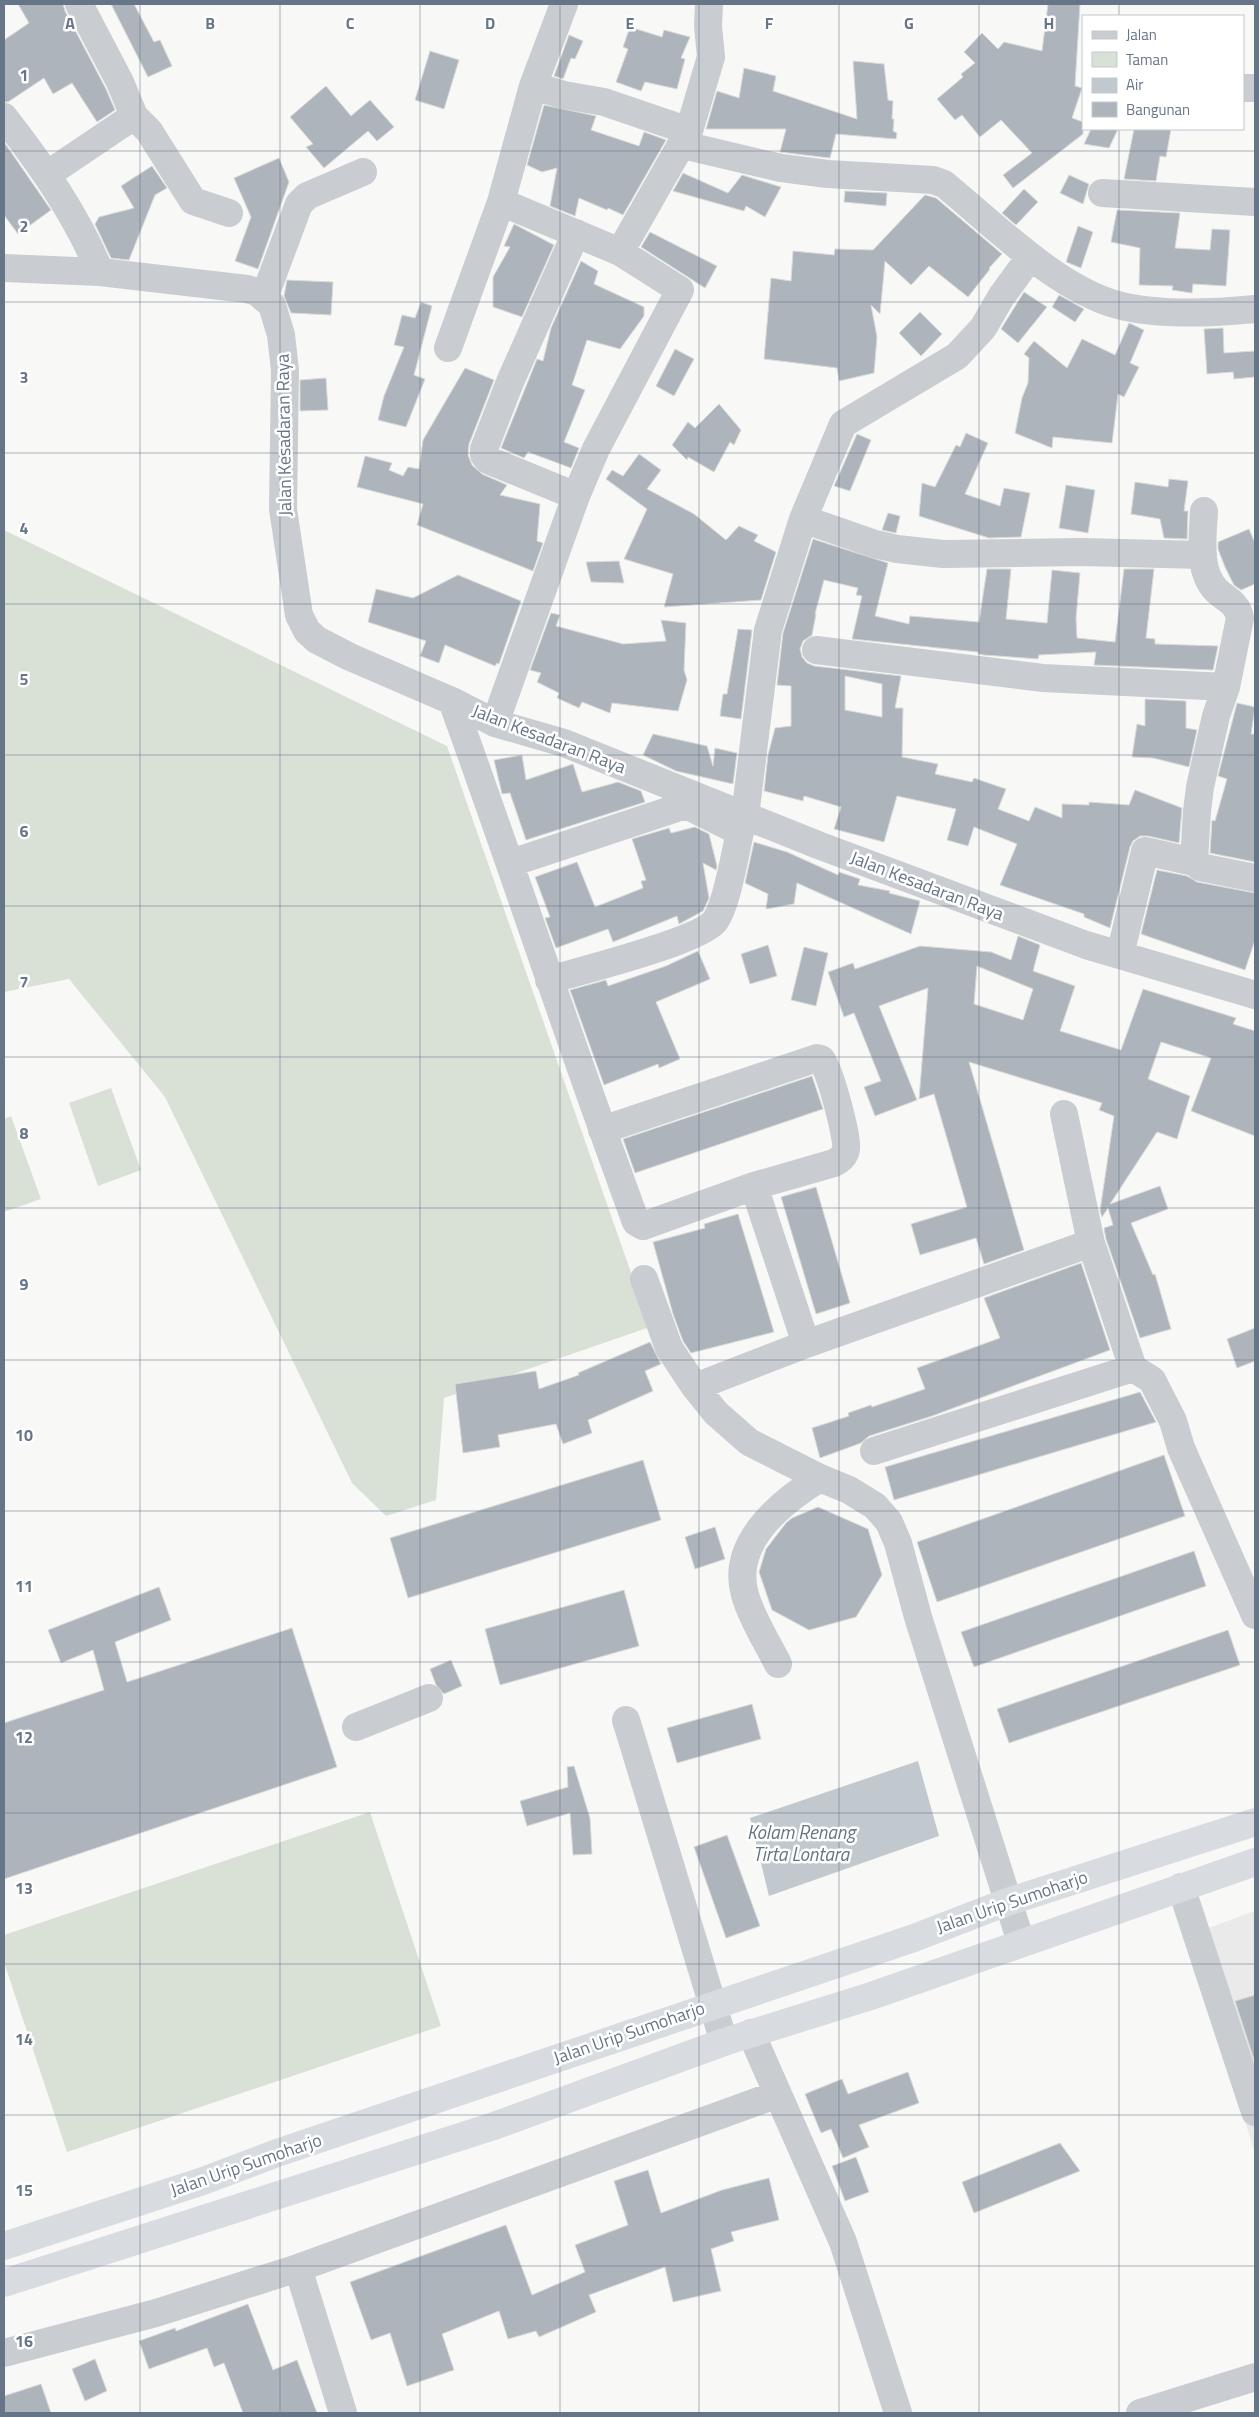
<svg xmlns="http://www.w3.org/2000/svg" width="1259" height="2417" viewBox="0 0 1259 2417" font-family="'Titillium Web',sans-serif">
<rect width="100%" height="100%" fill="#f8f9f6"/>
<path fill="#e9eae9" d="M1255,1911V2154L1189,1935Z"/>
<path fill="#d9e1d7" d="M4,530L447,746L650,1327L444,1398L436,1500L386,1516L352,1483L165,1097L69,979L4,992Z
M111,1088L141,1170L98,1186L69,1103Z
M11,1116L41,1199L4,1212V1119Z
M370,1812L441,2026L67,2152L4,1962V1935Z"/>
<path fill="#c1c9cf" d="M918,1761L939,1836L769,1896L750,1818Z"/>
<path fill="#adb4bb" stroke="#dadbd8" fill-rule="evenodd" d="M18,4H63L65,11L106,89L115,110L97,122L72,83L53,94L44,78L8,102H4V40L29,23Z
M111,4H134L154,42L160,40L172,66L148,77Z
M1048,4H1080L1075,86L1082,88L1072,118L1083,122V134L1013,188L1003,175L1032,153L1001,120L980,137L962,115L955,120L937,99L963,77L961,74L975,63L964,52L982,33L998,49L1004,42L1042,51Z
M630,27L662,37L664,30L690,37L681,58L685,59L677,89L645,82L641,91L616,82L628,49L623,47Z
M569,35L583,41L575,59L571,58L563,79L554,76Z
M430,51L459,60L444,109L415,100Z
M853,61L884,64L888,100L893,101L892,119H894L893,131L897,133L896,139L836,134L830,158L780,152L786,129H706L717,91L739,98L744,68L776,76L773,91L857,119Z
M326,86L351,116L370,100L394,127L377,141L368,131L324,168L306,147L313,144L290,117Z
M544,105L596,116L591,130L639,146L644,132L666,140L623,215L608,208L607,210L579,198L575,216L550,206L557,168L542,172L527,165Z
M1091,129H1118L1109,148L1084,144Z
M1134,129H1171L1166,157L1160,156L1156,181L1124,179Z
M4,142L51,210L18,234L4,215Z
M279,158L289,182L258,269L235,261L251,217L234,178Z
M152,166L167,188L155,195L129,260L111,258L95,224L99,217L134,208L121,186Z
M683,173L728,193L742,175L781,187L765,217L746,206L744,211L673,191Z
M1069,175L1089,184L1083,204L1060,193Z
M1024,189L1038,202L1016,225L1002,213Z
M845,191L887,193L886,206L844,202Z
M925,195L936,198L1002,254L989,268L990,269L968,297L929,266L911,285L885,261L880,314L871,305L877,337L874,373L839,381L837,368L764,359L771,278L791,281L793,251L834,255L835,249L873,250Z
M1117,210L1180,213L1175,248L1210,250L1212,229L1230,230L1226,286L1193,284L1192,293L1172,290L1173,286L1139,285L1140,248L1111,242Z
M514,224L554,245L522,317L493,307V277L510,247L504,246Z
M1078,226L1093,232L1081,268L1066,262Z
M650,232L717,266L705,288L641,247Z
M581,261L598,271L594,284L644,307V316L620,349L587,340L572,385L585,390L564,442L579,448L571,468L528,452L524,458L501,448L537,359L543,361L551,328Z
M287,280L333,282L331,315L291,313L284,296Z
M1024,292L1047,307L1018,343L1001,329Z
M1059,295L1084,309L1075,322L1052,307Z
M421,302L432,306L414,375L425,379L406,427L378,420L384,396L404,347L394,345L402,315L415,318Z
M920,312L942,334L921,356L899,333Z
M1129,323L1144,330L1130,363L1139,367L1124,397L1118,394L1112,443L1053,437L1052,448L1015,433L1022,398L1028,383L1029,358L1024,354L1034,341L1067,368L1082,339L1115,355Z
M1223,328L1224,353L1255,351V377L1234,379L1233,372L1207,374L1204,329Z
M675,349L694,359L674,396L656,386Z
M465,368L494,380L469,444L468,455L472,465L482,474L507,485L500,495L540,504L537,541L543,543L533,571L417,525L423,504L357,487L365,456L392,463L389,470L403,476L408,467L419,469L423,440Z
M326,378L328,410L300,411V380Z
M719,404L741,430L734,445L730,442L714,472L688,457L687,460L672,445L688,422L695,428Z
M966,433L988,443L965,494L1000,506L1004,488L1030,493L1021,537L989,538L919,516L922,483L935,487L956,445L960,447Z
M857,434L871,440L850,491L834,486Z
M639,454L661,470L647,489L694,514L726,540L739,526L758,535L754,541L776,552L761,600L664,607L673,574L624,559L647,509L606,479L612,470L623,476Z
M1169,479L1188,481L1184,511H1188L1187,539L1164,538L1160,519L1131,514L1135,482L1168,487Z
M1066,485L1095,490L1088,533L1059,528Z
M888,513L900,516L896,533L882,530Z
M1249,529L1255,543V584L1241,590L1234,585L1225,567L1218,549V542Z
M813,539L888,563L875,616L909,624L910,616L979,622L987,569H1011L1006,619L1047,623L1052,570L1080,573L1076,618L1077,638L1115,642L1124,569H1154L1146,638L1155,639V644L1218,646L1213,670L1094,665L1096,652L1039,655L1038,659L984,655L978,654V652L852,639L862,596L856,595L858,588L824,580L815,614H816L812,635L803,641L800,649L802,657L807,663L814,666L901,676L895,708H903L902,757L938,764L935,774L972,782L974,778L1006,789L998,809L1029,821L1035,807L1062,818V804L1089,805V802L1129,805L1135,790L1182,808L1179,843L1148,836H1140L1133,841L1130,847L1110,928L1084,917V914L1000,885L1017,844L974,827L968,846L947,840L956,809L897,796L884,842L834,829L841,807L804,796L803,801L764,791L768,755L775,728L791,726V686L777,685L783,633ZM845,676L882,684V717L845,710Z
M619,561L624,583L591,582L586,562Z
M458,575L521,601L499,664L497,663L495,666L445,645L439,663L420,656L426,641L368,622L376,589L413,598Z
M551,613L560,615L556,626L623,644L666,641L661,620L686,623L684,670L687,680L678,711L612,703L610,713L582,702L579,708L557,698L559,693L537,682L541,673L530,670Z
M738,629L752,630L741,719L720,716L723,694H727Z
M1145,699L1186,701V728L1197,730L1189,767L1153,758L1132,757L1137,724L1145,726Z
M1237,703L1255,707L1251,734H1255V862L1210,853L1212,820L1215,821L1227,779L1218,776Z
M653,734L707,746L713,766L715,748L737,753L733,784L676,771L643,755Z
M522,755L526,780L573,764L582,792L618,782L641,791L645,802L526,840L510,793L502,794L494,760Z
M695,827L709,834L717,866L716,870L703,863L709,898L703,911L679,924L677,916L613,942L608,929L556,948L545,918L550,917L535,877L577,862L595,907L643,888L641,881L646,880L632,839L669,828L671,833Z
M754,842L787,852L838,875L839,872L860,879L858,885L890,891L889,893L920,901L911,934L797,883L794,904L766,909L768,894L745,883Z
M1157,870L1187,876L1197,882L1255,893V940L1245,970L1141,934Z
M1018,936L1040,945L1033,971L1075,986L1060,1031L1121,1050L1143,989L1236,1018L1233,1024L1255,1031V1136L1191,1111L1211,1058L1161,1042L1148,1079L1190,1096L1177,1139L1157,1132L1110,1204L1160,1186L1168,1209L1131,1223L1153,1275L1155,1274L1171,1329L1140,1338L1106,1239L1104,1228L1113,1225L1108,1208L1102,1217L1100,1211L1114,1116L1099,1110L1102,1103L969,1062L1024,1250L984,1264L976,1238L920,1255L911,1224L967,1207L934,1094L919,1099L928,988L879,1006L917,1100L875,1116L864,1087L881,1081L854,1013L844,1017L828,972L853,963L855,969L920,946L991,952L1011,960ZM977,966L1033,989L1023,1020L974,1004Z
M768,945L777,976L750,984L741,954Z
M804,947L828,953L816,1006L791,1000Z
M698,951L710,979L656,1002L680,1059L659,1068L658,1064L604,1085L570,990L606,980L608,986L666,966Z
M812,1076L823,1109L635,1173L623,1139Z
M816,1187L850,1303L816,1314L781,1197Z
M738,1214L774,1332L691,1353L683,1341L673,1314L653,1242L705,1228L704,1224Z
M1081,1263L1110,1350L932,1416L869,1436L861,1443L820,1458L812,1428L849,1416L848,1413L871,1405L872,1407L925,1389L917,1368L1000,1338L984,1298Z
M1255,1328V1361L1237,1368L1227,1339Z
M650,1342L661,1364L645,1371L653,1391L588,1420L592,1433L563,1444L556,1424L498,1435L500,1447L463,1453L455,1384L536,1371L539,1389L579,1375L578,1373Z
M1140,1392L1156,1422L894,1500L885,1467Z
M1164,1455L1185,1516L937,1602L917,1542Z
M643,1460L661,1520L408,1598L390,1538Z
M818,1507L868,1529L882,1575L856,1617L809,1630L772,1610L759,1572L766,1549L786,1523L792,1518Z
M715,1527L725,1559L695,1569L685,1537Z
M1194,1551L1206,1586L974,1667L961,1632Z
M159,1587L171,1620L115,1642L127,1682L292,1628L337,1767L4,1879V1723L104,1690L93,1650L61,1663L48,1630Z
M624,1590L639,1646L500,1685L485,1629Z
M1228,1630L1240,1665L1009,1743L997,1709Z
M451,1660L462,1686L444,1694L436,1685L430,1669Z
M752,1704L761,1739L677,1763L667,1728Z
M574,1766L590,1818L592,1854L573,1855L570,1813L527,1826L520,1801L568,1787L567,1767Z
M727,1835L760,1926L726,1938L694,1847Z
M1255,1995V2063L1235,2001Z
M908,2072L919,2103L859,2125L869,2147L843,2158L831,2129L821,2133L805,2094L842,2079L848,2094Z
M1060,2143L1080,2171L974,2213L962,2182Z
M856,2157L869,2192L845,2201L832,2166Z
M648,2170L661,2213L722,2190L769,2178L779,2220L731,2232L734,2241L711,2249L721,2291L673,2302L665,2267L589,2295L596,2312L539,2337L536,2331L508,2339L499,2311L442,2334L454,2370L407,2386L390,2333L371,2340L350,2282L506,2225L532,2295L585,2272L575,2245L628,2225L614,2181Z
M248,2304L273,2370L297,2360L317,2413H243L224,2363L214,2367L207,2348L149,2369L139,2341L175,2328L176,2331Z
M95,2359L107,2391L85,2401L72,2369Z
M41,2384L51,2413H4V2396Z"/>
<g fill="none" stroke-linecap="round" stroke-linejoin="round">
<path stroke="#c9ccd0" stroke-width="28" d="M533,86L564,95L604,102L689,131
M1243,88H1255
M134,116L149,131L193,201L229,213
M4,117C42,166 76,214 100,272
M683,145L781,168L828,174L933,180L944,184C992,223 1057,289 1118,305C1159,316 1214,313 1255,309
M48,174L134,116L120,82L79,4
M1102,193L1255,202
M620,252L689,131L711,57L708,26L709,4
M4,268L100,272L247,289L257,292L272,305L281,335L285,370L283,509L299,615L307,631L317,640L350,657L452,701L495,723L564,743L818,845L1086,945L1255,995
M264,298L299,204L307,196L363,172
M448,348L501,202L533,86L564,4
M576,496L488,460L484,455V449L510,382L576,233
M1204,511C1203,535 1197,570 1216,590C1226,600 1237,602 1240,618L1226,687L1216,716L1200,787L1197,811L1194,862L1200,867L1255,878
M803,519L875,544L897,549L943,554L1080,552L1203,555
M816,650L1043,678L1226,687
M452,701C515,874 572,1049 636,1222L643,1226L754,1186L806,1344
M495,723L576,496L596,449L680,290L620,252L501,202
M745,816L768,630L803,519L843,424L957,356L983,328L1001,297L1030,257
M511,863L686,805L740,832C735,853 727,905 715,921C700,941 580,971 549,980
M1120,955L1145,851L1194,862
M1064,1114L1091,1243L1133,1368
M602,1130L817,1058L821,1059C829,1066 848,1138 846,1149C845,1156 840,1160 834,1163L754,1186
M644,1279L669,1348L695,1387
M874,1451L1133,1368L1152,1380L1173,1421L1181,1448L1255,1615
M778,1664C767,1642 752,1619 745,1595C730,1543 781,1502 820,1478
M626,1720L724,2042
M356,1727L429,1698
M1181,1887L1255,2112
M1021,1942L918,1617L898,1543L889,1522L875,1506L849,1490L820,1478L749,1442L716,1413L695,1387L806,1344L1091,1243
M751,2033L843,2242L898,2413
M298,2268L343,2413
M4,2353L156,2313L298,2268L778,2094
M1140,2413L1255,2377"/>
<path stroke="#d8dbe0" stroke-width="28" d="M4,2246L203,2181L277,2153L914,1938L1007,1902L1255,1822
M4,2283L494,2126L724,2042L871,1996L1255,1862"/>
</g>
<path fill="none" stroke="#677588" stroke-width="1" stroke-opacity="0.55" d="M140,4V2413M280,4V2413M420,4V2413M560,4V2413M699,4V2413M839,4V2413M979,4V2413M1119,4V16M1119,129V2413M4,151H1255M4,302H1255M4,453H1255M4,604H1255M4,755H1255M4,906H1255M4,1057H1255M4,1208H1255M4,1360H1255M4,1511H1255M4,1662H1255M4,1813H1255M4,1964H1255M4,2115H1255M4,2266H1255"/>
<g text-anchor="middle" stroke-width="5" stroke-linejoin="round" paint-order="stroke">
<g font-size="18" fill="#677588" stroke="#fff">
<text transform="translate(284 435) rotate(-91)" y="6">Jalan Kesadaran Raya</text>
<text transform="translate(549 739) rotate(21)" y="6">Jalan Kesadaran Raya</text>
<text transform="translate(927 886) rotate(21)" y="6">Jalan Kesadaran Raya</text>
<text transform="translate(1012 1902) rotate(-19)" y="6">Jalan Urip Sumoharjo</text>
<text transform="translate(629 2033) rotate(-19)" y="6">Jalan Urip Sumoharjo</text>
<text transform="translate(246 2165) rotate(-19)" y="6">Jalan Urip Sumoharjo</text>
</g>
<g font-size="19" font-style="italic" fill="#637683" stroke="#fff">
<text x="801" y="1839">Kolam Renang<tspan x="801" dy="22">Tirta Lontara</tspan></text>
</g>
</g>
<g font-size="16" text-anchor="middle" font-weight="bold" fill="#677588" stroke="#fff" stroke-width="5" stroke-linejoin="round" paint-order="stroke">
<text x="70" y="29">A</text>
<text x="210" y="29">B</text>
<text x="350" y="29">C</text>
<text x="490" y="29">D</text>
<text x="630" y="29">E</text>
<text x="769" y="29">F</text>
<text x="909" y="29">G</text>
<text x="1049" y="29">H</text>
<text x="24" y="81">1</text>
<text x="24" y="232">2</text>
<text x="24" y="383">3</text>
<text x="24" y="534">4</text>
<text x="24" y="685">5</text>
<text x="24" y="837">6</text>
<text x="24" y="988">7</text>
<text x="24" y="1139">8</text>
<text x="24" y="1290">9</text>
<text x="24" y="1441">10</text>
<text x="24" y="1592">11</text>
<text x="24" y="1743">12</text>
<text x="24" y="1894">13</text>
<text x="24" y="2045">14</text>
<text x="24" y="2196">15</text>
<text x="24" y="2347">16</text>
</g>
<rect width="1259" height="2417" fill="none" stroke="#677588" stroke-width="10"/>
<rect x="1082" y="15" width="162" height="115" fill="#ffffff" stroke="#c2c8cf"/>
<rect x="1092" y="31" width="25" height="8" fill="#c9ccd0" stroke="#c2c8cf"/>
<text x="1126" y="40" font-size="15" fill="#677588">Jalan</text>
<rect x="1092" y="52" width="25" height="15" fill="#d9e1d7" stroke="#c2c8cf"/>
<text x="1126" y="65" font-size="15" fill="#677588">Taman</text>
<rect x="1092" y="78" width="25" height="15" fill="#c1c9cf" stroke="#c2c8cf"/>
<text x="1126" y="90" font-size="15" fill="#677588">Air</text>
<rect x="1092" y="102" width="25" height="15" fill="#adb4bb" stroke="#c2c8cf"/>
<text x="1126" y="115" font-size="15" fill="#677588">Bangunan</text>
</svg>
